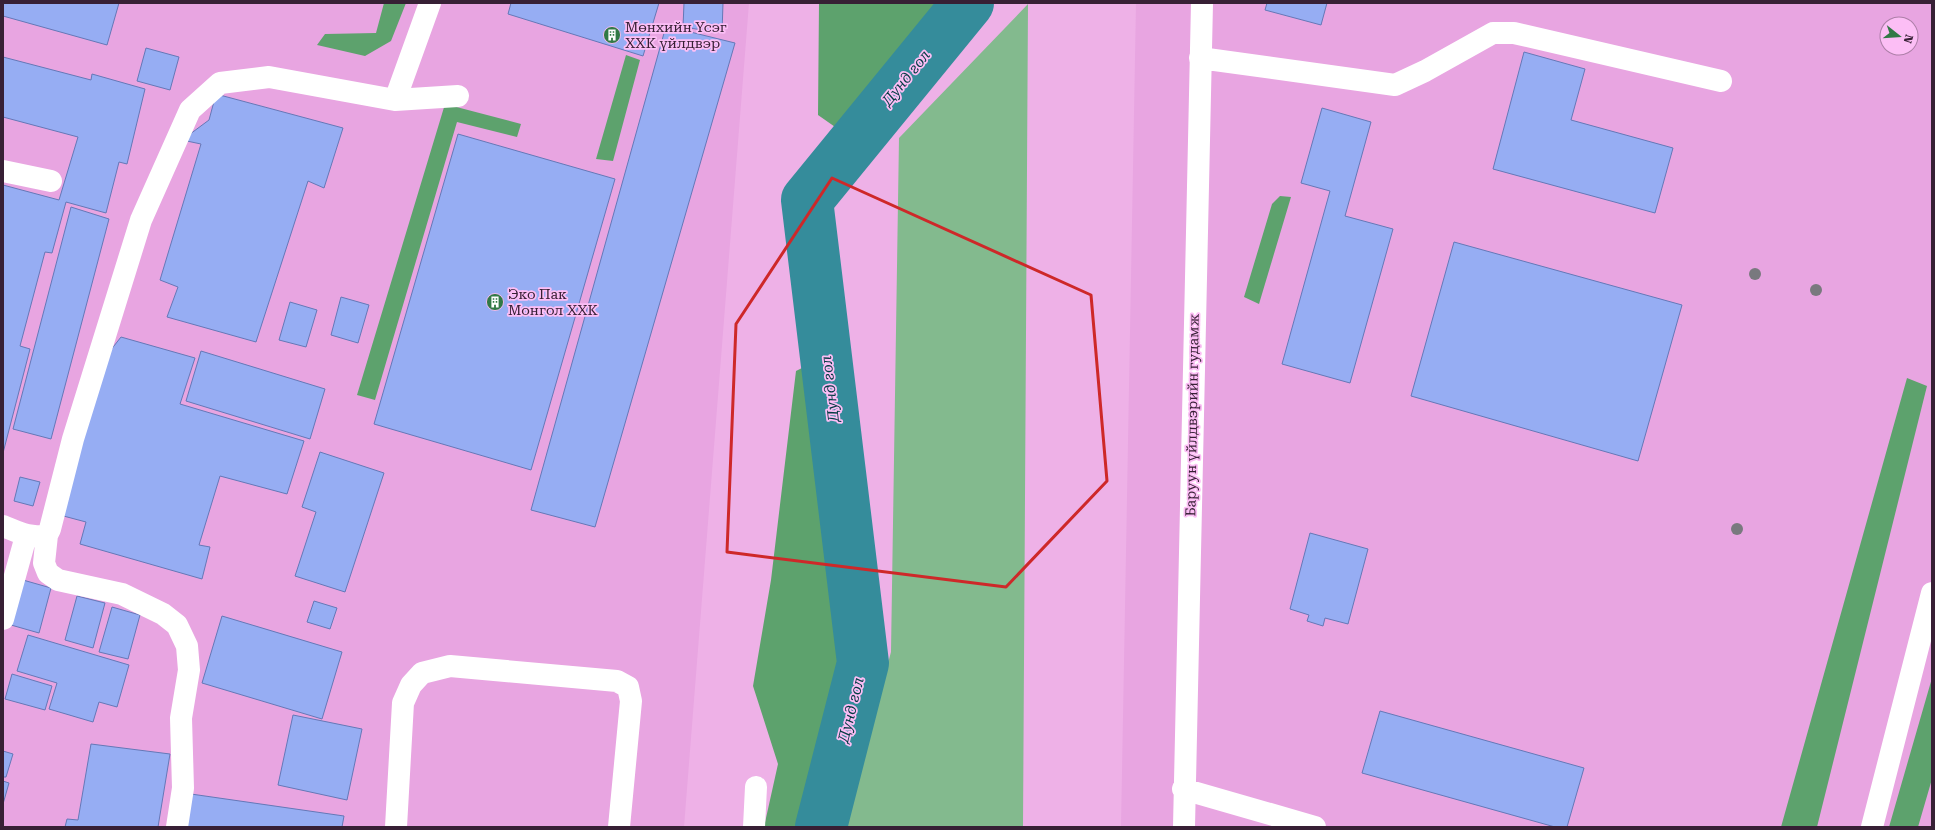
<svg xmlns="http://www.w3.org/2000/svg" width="1935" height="830" viewBox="0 0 1935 830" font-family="'Roboto Serif',serif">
<rect width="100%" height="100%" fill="#eeb1e7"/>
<path fill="#e8a5e1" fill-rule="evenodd" d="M3,3H749L684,827H3Z
M1136,3H1932V827H1121ZM1887,24H1911V48H1887Z"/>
<path fill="#83ba8e" d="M1028,4L1023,827H843L891,652L899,138Z"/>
<path fill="#5da26d" d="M384,3H406L391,41L365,56L317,45L325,34L376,33Z
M819,3H948L838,129L818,115Z
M626,55L640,60L613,161L596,159Z
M445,104L521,124L517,137L457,122L375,400L357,395Z
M1280,196L1291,197L1259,304L1244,297L1272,204Z
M848,345L855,659L812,827H764L778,764L753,686L771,580L796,371Z
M1907,378L1927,386L1817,827H1781Z
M1932,678V779L1918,827H1889Z"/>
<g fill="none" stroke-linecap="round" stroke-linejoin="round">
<path stroke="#358c9b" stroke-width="52" d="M821,827L863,663L807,200L968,3"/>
</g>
<path fill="#96adf3" stroke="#6578b7" d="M3,3H119L107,45L3,16Z
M511,3H659L643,56L508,14Z
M684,3H723L722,33L683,27Z
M1267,3H1327L1321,25L1265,10Z
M666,26L735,43L595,527L531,510Z
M146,48L179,57L170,90L137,81Z
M1524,52L1585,69L1571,120L1673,148L1655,213L1493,169Z
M3,57L91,80L92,74L145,89L127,164L119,162L106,213L66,202L52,253L45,252L20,346L30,349L3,453V185L59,200L78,137L3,117Z
M216,94L343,128L324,188L308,181L256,342L167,317L178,287L160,280L201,144L182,140L209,120Z
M1322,108L1371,122L1345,216L1393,229L1350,383L1282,364L1330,191L1301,183Z
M458,134L615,179L531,470L374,424Z
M71,207L109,219L51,439L13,429Z
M1454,242L1682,305L1638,461L1411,396Z
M341,297L369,305L358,343L331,335Z
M290,302L317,310L306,347L279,340Z
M121,337L195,358L180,404L304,441L287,494L220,476L199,545L210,547L202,579L80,544L86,522L56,514L110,351Z
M201,351L325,389L310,439L186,401Z
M320,452L384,473L345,592L295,576L316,512L302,507Z
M20,477L40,482L33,506L14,501Z
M1310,533L1368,549L1348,624L1325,618L1323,626L1307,621L1309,615L1290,609Z
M23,580L51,588L39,633L11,625Z
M77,596L105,603L93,648L65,640Z
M314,601L337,608L330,629L307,622Z
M112,607L140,615L128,659L99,652Z
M222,616L342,652L322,719L202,683Z
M28,635L129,665L117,707L99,702L93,722L49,709L57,683L17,671Z
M12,674L52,686L45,710L5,699Z
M1380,711L1584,768L1567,827H1555L1362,773Z
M293,715L362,729L347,800L278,785Z
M91,744L170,754L158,827H65L67,819L78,820Z
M3,751L13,754L6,777H3Z
M3,781L9,783L3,804Z
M191,794L344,816L342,827H186Z"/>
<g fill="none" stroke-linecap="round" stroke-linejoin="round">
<path stroke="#fff" stroke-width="22" d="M1200,58L1395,85L1425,71L1493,33H1514L1721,81
M395,100L430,3
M3,171L51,181
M3,526C18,532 30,539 47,535L50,529L73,439L141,220L190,110L220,83L269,77L395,100L458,96
M47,535L44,563L48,573L58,580L122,594L163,614L177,625L187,646L189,670L181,718L183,788L177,827
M3,619L26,536
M1183,789L1315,827
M396,827L403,703L411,685L422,673L450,666L617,681L628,687L631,701L619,827
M754,827L756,787
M1184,827L1202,3
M1872,827L1932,593"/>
</g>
<g fill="#79797e">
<circle cx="1755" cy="274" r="6"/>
<circle cx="1816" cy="290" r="6"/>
<circle cx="1737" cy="529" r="6"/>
</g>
<path fill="none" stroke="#ce2829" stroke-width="3" stroke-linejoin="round" d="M832,178L1091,295L1107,481L1006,587L727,552L736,324Z"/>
<defs>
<g id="building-disc" transform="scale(0.9)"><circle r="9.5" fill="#317945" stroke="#fcbef5"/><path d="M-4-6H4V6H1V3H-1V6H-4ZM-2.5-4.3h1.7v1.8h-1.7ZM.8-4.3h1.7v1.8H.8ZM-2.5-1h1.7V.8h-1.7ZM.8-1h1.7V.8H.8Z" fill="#fff"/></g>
</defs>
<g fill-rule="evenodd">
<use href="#building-disc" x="612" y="35"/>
<use href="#building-disc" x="495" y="302"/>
</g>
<g text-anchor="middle" stroke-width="3.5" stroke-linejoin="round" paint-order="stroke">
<g font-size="14" fill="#372035" stroke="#fcbef5" text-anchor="start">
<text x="625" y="32">Мөнхийн Үсэг<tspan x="625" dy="16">ХХК үйлдвэр</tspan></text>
<text x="508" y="299">Эко Пак<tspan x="508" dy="16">Монгол ХХК</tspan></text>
</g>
<g font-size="14" fill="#372035" stroke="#fcbef5">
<text transform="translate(1192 415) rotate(-89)" y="5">Баруун үйлдвэрийн гудамж</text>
</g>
<g font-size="15" font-style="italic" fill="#043b43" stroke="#fcbef5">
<text transform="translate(906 78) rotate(-51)" y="5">Дунд гол</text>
<text transform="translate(830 389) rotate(-97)" y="5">Дунд гол</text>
<text transform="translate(851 710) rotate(-76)" y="5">Дунд гол</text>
</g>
</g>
<rect width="1935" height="830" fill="none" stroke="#372035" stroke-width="8"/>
<g transform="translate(1899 36) rotate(107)"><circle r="19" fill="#fcbef5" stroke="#ad7fa8"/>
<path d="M0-3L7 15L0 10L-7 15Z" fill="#317945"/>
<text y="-6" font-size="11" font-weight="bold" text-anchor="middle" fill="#372035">N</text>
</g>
</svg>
